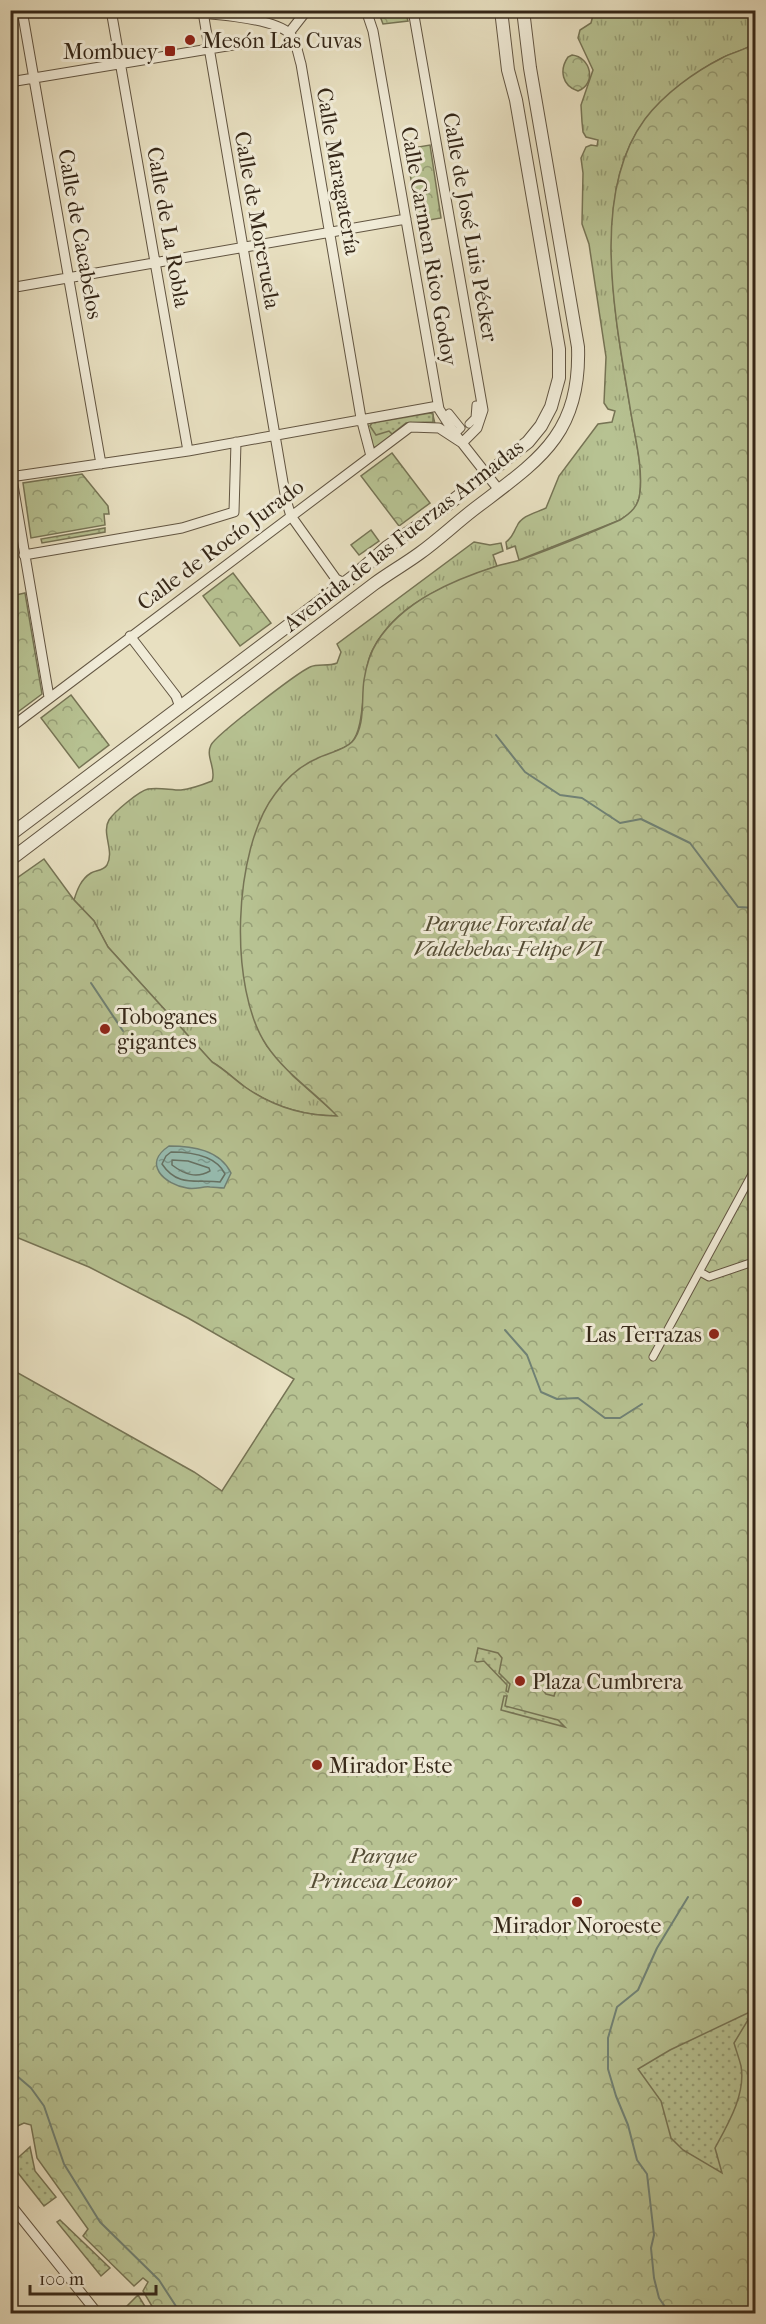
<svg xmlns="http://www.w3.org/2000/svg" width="766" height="2324" viewBox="0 0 766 2324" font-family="'IM FELL French Canon',serif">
<defs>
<pattern id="grass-tufts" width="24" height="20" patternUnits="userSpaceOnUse" patternTransform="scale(1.5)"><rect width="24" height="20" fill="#b7c292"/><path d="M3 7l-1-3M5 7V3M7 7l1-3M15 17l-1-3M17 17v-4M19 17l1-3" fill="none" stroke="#969e76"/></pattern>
<pattern id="forest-crowns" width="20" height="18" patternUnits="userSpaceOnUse" patternTransform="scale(1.5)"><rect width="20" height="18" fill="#b7c292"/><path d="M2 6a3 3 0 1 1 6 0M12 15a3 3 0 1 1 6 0" fill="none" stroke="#969e76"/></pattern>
<pattern id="garden-dots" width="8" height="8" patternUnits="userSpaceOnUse" patternTransform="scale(1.5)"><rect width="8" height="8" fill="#b7c292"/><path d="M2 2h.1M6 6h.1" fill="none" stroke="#969e76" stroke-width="1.8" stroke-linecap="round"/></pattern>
<pattern id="water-ripples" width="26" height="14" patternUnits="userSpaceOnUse" patternTransform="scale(1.5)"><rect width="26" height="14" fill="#97bdb1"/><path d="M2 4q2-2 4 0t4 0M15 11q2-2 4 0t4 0" fill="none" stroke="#7c9a8f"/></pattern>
</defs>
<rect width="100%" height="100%" fill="#e8e0c1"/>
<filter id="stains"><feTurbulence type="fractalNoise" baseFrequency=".00333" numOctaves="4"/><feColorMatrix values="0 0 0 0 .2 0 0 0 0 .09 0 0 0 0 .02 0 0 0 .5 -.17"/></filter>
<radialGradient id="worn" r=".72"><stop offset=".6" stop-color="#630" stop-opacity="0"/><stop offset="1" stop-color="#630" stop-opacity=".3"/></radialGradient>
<path fill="url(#grass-tufts)" stroke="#767455" stroke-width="1.5" d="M628,10L755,11V43C746,50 733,52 722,58C697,71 663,96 645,120C590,191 616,324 630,407C634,434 643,465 640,492C639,506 631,513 620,520L519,560L515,546L507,549L506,542C513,537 513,533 517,526C522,515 536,513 546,508L559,476L598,424L612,422L615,411L608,409L604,403L606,357L589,244L582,224L583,173L581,158L586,147L591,145L597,146L598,140L586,137L583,132L582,122L581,105L593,70L578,38L580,30L591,23L594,11C607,11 615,21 628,10Z
M474,542L490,545L501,543L503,551L493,555L497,566C450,584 398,601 373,649C360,672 367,728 351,743C347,747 340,749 335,751L244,975L258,1029L267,1046L293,1076L338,1116C305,1116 273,1107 245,1087C234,1079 224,1069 212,1062L108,947L94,921L74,900C77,890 81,879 91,873C96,870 103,871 107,865C115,851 101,833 109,820C114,812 139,791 148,789C159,787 170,790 181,790C191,789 202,785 212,781C217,769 205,757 211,745C216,735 297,673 310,667C318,663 328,667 337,663L341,652L337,644Z"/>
<path fill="url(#forest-crowns)" stroke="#767455" stroke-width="1.5" d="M378,11H405L408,21L383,24Z
M755,43V2313H156L143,2291L148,2282L143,2278L134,2286L83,2236L88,2229L37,2158L31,2125L24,2123L11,2129V1369L194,1472L222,1491L294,1379L188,1318L89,1267L11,1235L10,883L44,859L74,900L94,921L108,947L212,1062C224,1069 234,1079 245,1087C272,1106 304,1116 337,1116C315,1092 286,1074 267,1046C228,989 233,849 275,794C285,780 300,766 316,759C327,753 343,751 352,742C366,727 361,698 364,680C366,667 370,653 377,642C403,601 453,580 497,566C506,563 515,562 523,559C556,547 588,534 620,520C631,513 639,506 640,492C643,465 634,434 630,407C616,321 589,195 645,119C664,94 694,72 722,58C733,52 746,50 755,43Z
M572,55C591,57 597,84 578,91C562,86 559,70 568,57Z
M430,145L441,218L418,222L406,149Z
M432,411L435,424H412L376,448L371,446L367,423Z
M392,453L430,503L399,526L361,476Z
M82,474L108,506L109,514H104L105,525L31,538L23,483Z
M233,573L271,623L240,646L203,596Z
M25,593L42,694L11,717V596Z
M71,695L109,745L79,768L41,718Z"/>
<path fill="url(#garden-dots)" stroke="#767455" stroke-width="1.5" d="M430,413L433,414V422L406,423L392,434L389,431L376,435L370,426L372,423Z
M105,528V532L42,543L41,539Z
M478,1648L498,1653L502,1658L499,1673L510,1684L508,1692L506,1691L507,1685L484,1661L477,1662L475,1661Z
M540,1671L545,1672L558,1683L554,1696L546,1694L537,1683Z
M504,1696H507L505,1706L558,1720L565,1727L501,1710Z
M754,2010L734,2043C736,2050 739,2058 741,2066C746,2094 728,2124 715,2148L722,2173L683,2150L671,2138L661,2101L638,2069L670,2050Z
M30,2147L35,2171L56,2197L44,2206L11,2164Z
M60,2220L110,2268L101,2276L57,2222Z
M138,2295L149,2313H128L124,2309Z"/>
<path fill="#b7c292" stroke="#767455" stroke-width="1.5" d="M371,530L379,541L359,555L351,545Z"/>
<path fill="url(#water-ripples)" stroke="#708174" stroke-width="1.5" d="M169,1146C193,1146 220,1150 231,1173L224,1188C219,1188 215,1187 210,1187C203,1186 195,1190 187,1188C164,1184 142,1164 169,1146Z"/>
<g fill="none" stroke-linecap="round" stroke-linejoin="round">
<path stroke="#667264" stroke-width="1.5" d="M171,1152C189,1152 216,1155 225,1174L220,1182C197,1179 178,1188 162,1164L166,1156Z
M172,1160L188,1161L209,1168L210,1171C196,1179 184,1174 172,1165Z"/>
<path stroke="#708174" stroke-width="2" d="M496,735L525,772L560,795L582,798L620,823L641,819L690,843L738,907L756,908
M91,983L123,1031
M505,1330L527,1355L541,1392L557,1399L578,1398L605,1418H620L642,1404
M10,2070L31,2088L44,2106L64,2164L100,2222L159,2280L181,2314
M670,2314L659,2298L654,2278L651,2248L654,2235L647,2174L637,2160L628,2125L616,2096L608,2069V2038L617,2007L638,1990L657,1948L688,1897"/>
<g stroke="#625542" stroke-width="9">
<path id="pedestrian" d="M449,413L461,428L458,431
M469,424L475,418L476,405
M700,1272L709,1277L756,1261
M653,1357L756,1167
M751,1425L756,1415"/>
</g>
<g stroke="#625542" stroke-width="11">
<path id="minor" d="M22,10L101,464
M111,10L188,451
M150,10C179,12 271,14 290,34C297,42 298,55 301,64L361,418L371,456
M366,10L373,31L439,409L455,434L499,490
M413,10L483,410L477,428L462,443
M203,12L286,500L291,516L336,579L344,583
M289,33L307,10
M10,82L251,42
M10,288L406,219
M11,473L49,697
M10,477L188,451L438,406
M24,555L182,528L234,512L236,442
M130,636L176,696L180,707
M10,728L410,427L439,428L462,443
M10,2204L98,2314"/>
</g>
<g stroke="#625542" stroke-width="14">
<path id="tertiary" d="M10,835L354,576L387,547L433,516L528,442L541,426L551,407L559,378V349L516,100L508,70L501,10
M10,860L374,584C389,573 405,564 420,553C438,540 455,524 473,510C537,461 581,436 578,347L530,68L523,10"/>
</g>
<use href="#pedestrian" stroke="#f0ebd7" stroke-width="7"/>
<use href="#minor" stroke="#f0ebd7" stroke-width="9"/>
<use href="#tertiary" stroke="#f0ebd7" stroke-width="12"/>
</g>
<g fill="#8f2418" stroke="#f0ebd7" stroke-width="2">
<circle cx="190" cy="40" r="6"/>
<rect x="164" y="45" width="12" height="12" rx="3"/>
<circle cx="105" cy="1029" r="6"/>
<circle cx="714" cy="1334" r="6"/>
<circle cx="520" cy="1681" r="6"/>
<circle cx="317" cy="1765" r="6"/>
<circle cx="577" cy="1902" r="6"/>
</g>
<g text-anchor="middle" stroke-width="6" stroke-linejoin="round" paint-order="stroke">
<g font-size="22" fill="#352718" stroke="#f0ebd7" text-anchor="start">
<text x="202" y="48">Mesón Las Cuvas</text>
<text x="158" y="59" text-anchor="end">Mombuey</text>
<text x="117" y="1024">Toboganes<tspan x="117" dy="25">gigantes</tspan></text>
<text x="702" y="1342" text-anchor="end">Las Terrazas</text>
<text x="532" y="1689">Plaza Cumbrera</text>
<text x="329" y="1773">Mirador Este</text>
<text x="577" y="1933" text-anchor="middle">Mirador Noroeste</text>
</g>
<g font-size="22" fill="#352718" stroke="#f0ebd7">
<text transform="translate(339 171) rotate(80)" y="8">Calle Maragatería</text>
<text transform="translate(258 220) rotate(80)" y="8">Calle de Moreruela</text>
<text transform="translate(169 227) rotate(80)" y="8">Calle de La Robla</text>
<text transform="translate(471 227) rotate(80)" y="8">Calle de José Luis Pécker</text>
<text transform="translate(81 234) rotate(80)" y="8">Calle de Cacabelos</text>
<text transform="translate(430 246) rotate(80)" y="8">Calle Carmen Rico Godoy</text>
<text transform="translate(403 535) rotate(-38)" y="8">Avenida de las Fuerzas Armadas</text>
<text transform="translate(220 544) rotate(-37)" y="8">Calle de Rocío Jurado</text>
</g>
<g font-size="22" font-style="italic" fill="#564e36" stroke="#f0ebd7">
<text x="508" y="931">Parque Forestal de<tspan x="508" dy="25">Valdebebas-Felipe VI</tspan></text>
<text x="383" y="1863">Parque<tspan x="383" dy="25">Princesa Leonor</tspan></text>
</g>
</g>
<rect width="766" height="2324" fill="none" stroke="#e8e0c1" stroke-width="36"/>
<rect x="12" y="12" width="742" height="2300" fill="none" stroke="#352718" stroke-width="3"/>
<rect x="18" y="18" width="730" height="2288" fill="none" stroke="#352718" stroke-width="1.5"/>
<path d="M30 2285v9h126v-9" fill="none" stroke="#352718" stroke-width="3"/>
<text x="39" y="2285" font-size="18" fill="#352718" stroke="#f0ebd7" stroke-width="4.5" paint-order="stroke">100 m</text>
<rect width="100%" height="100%" filter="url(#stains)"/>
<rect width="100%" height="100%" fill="url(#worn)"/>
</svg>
